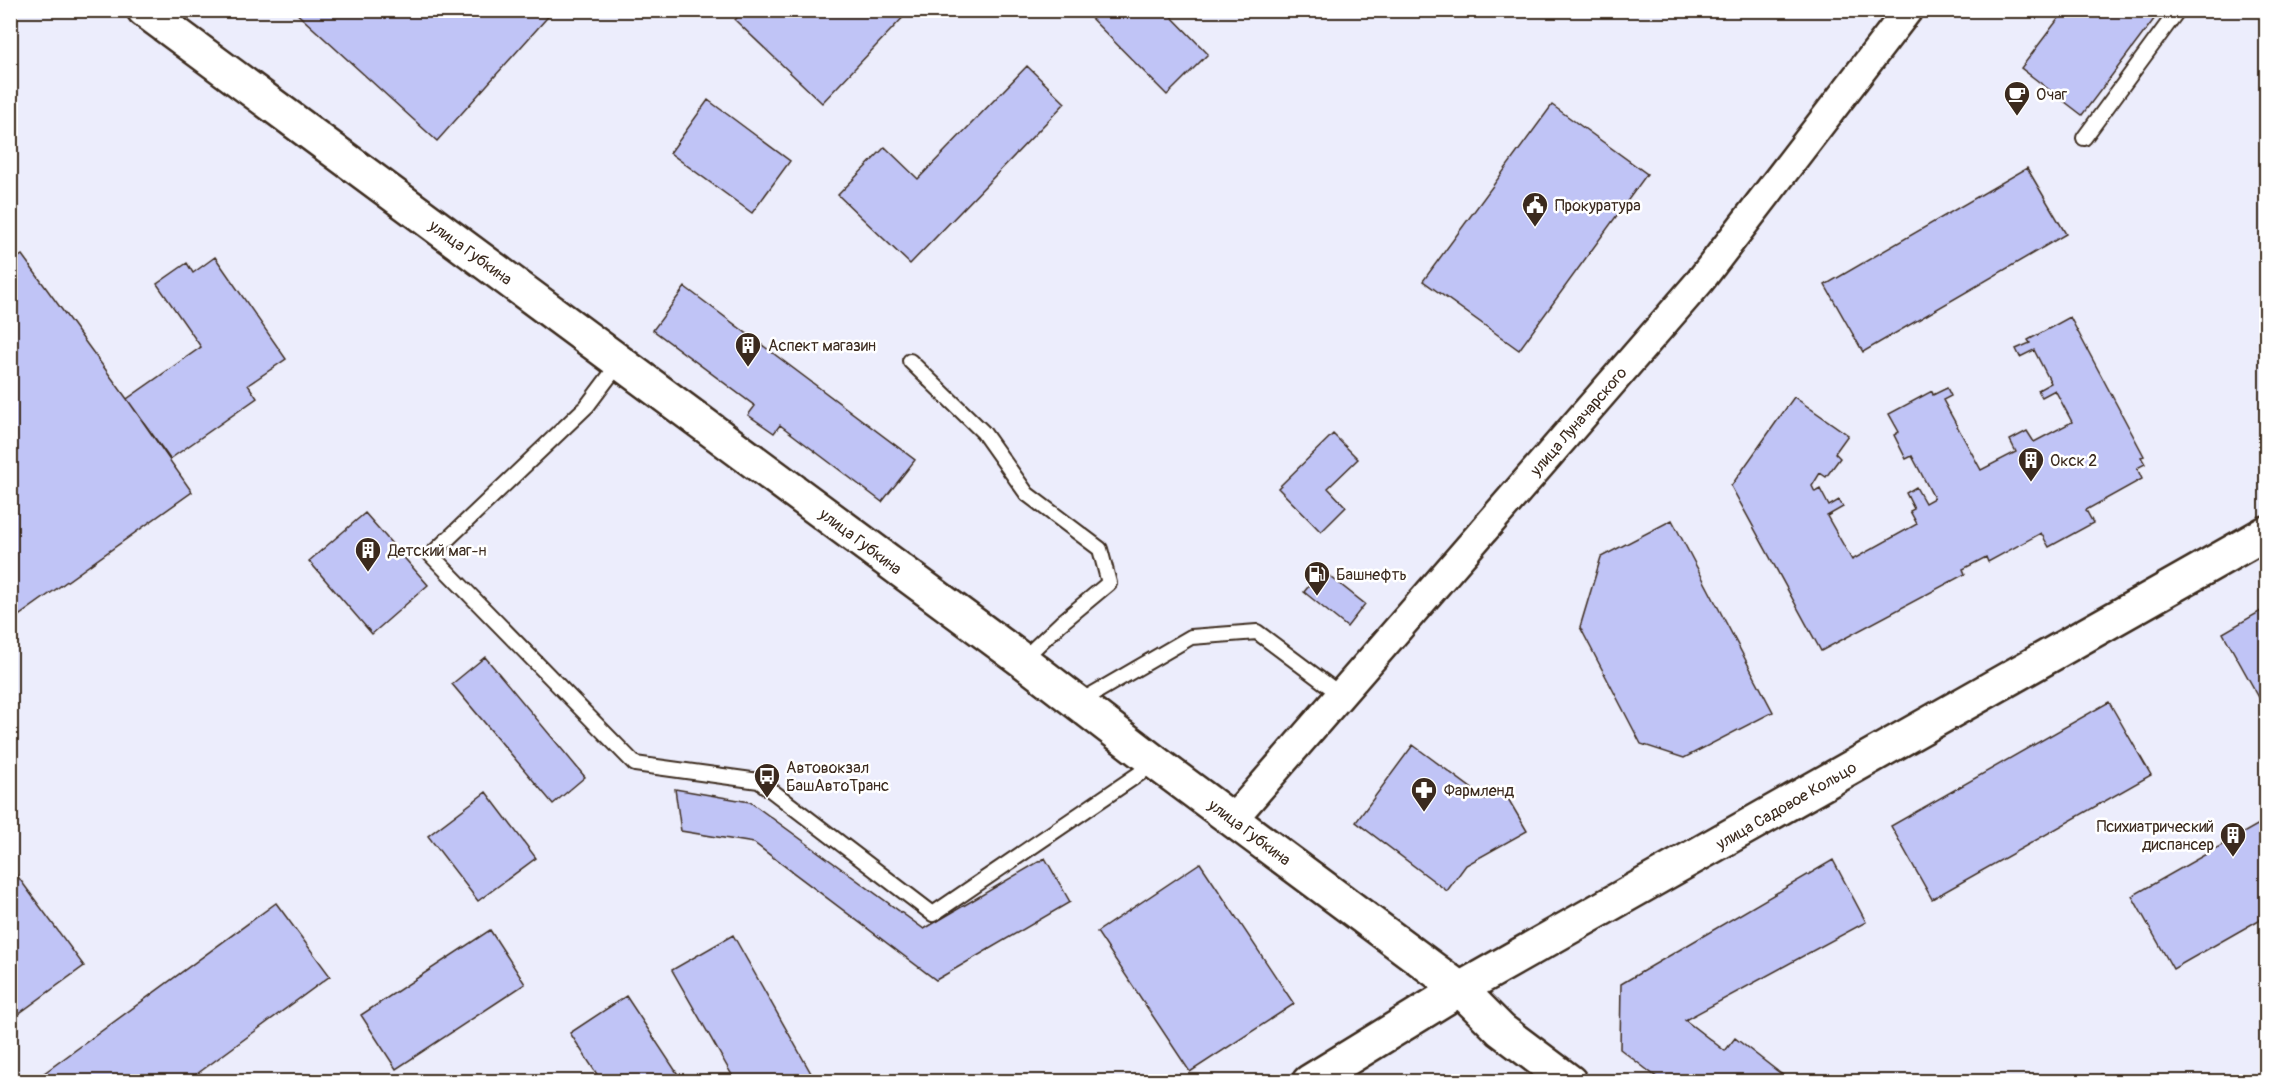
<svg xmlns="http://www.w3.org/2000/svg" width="2277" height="1092" viewBox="0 0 2277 1092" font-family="Pangolin,sans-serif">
<rect width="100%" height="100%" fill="#ecedfc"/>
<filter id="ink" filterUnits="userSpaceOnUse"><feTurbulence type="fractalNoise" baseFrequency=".0167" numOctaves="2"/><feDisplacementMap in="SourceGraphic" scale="12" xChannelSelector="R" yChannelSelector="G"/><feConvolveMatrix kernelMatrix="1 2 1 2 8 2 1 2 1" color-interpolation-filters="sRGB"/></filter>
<g filter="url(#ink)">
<path fill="#c0c4f6" stroke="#3b2a1e" stroke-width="1.5" d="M293,10H554L437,141Z
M744,10H910L822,103L735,20Z
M1083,10H1165L1208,54L1167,95Z
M2065,10H2161L2082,115L2021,68Z
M1027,66L1065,103L910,264L838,195L885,147L918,179Z
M708,100L790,161L752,213L670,153Z
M1552,105L1647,174L1519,350L1423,281Z
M2027,168L2066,234L1863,352L1825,285Z
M22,255L127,399L192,492L10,622V263Z
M215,257L286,359L248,385L257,398L170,459L127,399L201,347L157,284L187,263L193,273Z
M685,287L915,460L882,502L780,425L774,433L748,415L755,406L653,330Z
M2070,317L2144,456L2141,457L2145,464L2137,468L2142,479L2086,510L2093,523L2049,547L2041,533L1988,562L1986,557L1963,569L1965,574L1821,651L1731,486L1794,397L1848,435L1835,453L1840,458L1826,477L1820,473L1812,486L1815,492L1820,489L1829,506L1839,500L1843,507L1827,516L1852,560L1917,524L1910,511L1914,509L1906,493L1916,487L1925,503L1934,498L1912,456L1906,459L1894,435L1899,432L1889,414L1932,391L1933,395L1947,388L1951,396L1943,400L1981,470L2016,452L2010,440L2027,431L2034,442L2072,422L2055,390L2042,397L2038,390L2051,383L2034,350L2020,357L2016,349L2030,343L2028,340Z
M1333,434L1358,459L1328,488L1346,507L1321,532L1278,488Z
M365,513L428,585L372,634L309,561Z
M1672,520L1773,712L1684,758L1641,744L1580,627L1601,557Z
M1322,570L1365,604L1347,627L1304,592Z
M2266,608V698L2261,701L2223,633Z
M485,657L585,777L553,804L452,684Z
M2109,702L2151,775L1932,899L1891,826Z
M1413,745L1486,799L1503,790L1527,831L1466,865L1447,891L1356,822Z
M675,789L750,802L924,929L1045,858L1070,902L936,980L754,843L681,831Z
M486,792L536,858L478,901L428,836Z
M2266,820V916L2173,969L2132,896Z
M1833,860L1866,922L1685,1020L1725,1051L1735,1038L1785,1077L1782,1082H1663L1620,1049L1621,984Z
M1200,863L1294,1004L1190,1072L1097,932Z
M10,866L84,966L10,1020Z
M276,903L330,976L186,1082H32Z
M490,930L525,984L396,1069L361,1015Z
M733,935L816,1082H736L672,970Z
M626,996L683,1082H602L570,1033Z
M2101,1074L2111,1082H2095Z"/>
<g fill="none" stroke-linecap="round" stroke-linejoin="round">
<g stroke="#3b2a1e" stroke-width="18">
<path id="service" d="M2084,138L2178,10
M910,361L983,432L1027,494L1100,549L1109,583L1061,623L1022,660
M620,362L587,406L431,555L635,764L759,781L933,914L1155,763
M1079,702L1191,637L1257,632L1341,695"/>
</g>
<g stroke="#3b2a1e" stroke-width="33">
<path id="minor" d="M1233,819L1700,281L1908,10"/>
</g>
<g stroke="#3b2a1e" stroke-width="38">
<path id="tertiary" d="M144,10L1022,660L1156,763L1460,989L1501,1030L1570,1082"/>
</g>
<g stroke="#3b2a1e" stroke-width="38">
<path id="secondary" d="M1309,1082L1460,989L2266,533"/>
</g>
<use href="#service" stroke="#fff" stroke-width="14"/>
<use href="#minor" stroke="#fff" stroke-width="28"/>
<use href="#tertiary" stroke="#fff" stroke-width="33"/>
<use href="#secondary" stroke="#fff" stroke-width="33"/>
</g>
</g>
<defs>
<g id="cafe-pin" transform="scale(1.35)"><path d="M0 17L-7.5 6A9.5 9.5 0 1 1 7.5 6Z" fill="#3b2a1e" stroke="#fff"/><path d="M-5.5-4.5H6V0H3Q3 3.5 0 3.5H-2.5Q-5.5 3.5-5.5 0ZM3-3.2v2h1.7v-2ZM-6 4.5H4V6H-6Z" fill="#fff"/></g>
<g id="civic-pin" transform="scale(1.35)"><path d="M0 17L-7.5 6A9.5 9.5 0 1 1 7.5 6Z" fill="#3b2a1e" stroke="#fff"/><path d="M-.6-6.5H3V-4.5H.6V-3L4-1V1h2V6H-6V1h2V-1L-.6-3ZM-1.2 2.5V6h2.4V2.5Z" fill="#fff"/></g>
<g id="building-pin" transform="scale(1.35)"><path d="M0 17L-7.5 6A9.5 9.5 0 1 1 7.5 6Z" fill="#3b2a1e" stroke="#fff"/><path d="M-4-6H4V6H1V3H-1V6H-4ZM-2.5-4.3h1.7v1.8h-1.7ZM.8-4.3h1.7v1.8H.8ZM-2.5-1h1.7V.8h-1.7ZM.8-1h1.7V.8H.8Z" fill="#fff"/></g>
<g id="fuel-pin" transform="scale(1.35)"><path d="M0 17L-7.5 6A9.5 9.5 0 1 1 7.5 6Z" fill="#3b2a1e" stroke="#fff"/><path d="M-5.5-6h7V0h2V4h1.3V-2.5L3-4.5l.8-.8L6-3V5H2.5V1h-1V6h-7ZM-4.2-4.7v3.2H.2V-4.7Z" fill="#fff"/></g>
<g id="bus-pin" transform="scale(1.35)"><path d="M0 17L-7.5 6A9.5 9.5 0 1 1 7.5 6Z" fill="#3b2a1e" stroke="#fff"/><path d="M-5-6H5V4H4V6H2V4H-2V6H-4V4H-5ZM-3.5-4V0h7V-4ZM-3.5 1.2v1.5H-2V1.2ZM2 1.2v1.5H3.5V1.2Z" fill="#fff"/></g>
<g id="pharmacy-pin" transform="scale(1.35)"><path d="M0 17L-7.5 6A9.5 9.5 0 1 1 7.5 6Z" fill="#3b2a1e" stroke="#fff"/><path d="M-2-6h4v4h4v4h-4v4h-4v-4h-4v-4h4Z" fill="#fff"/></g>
</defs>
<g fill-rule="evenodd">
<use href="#cafe-pin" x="2017" y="94"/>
<use href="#civic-pin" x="1535" y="205"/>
<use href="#building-pin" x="748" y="345"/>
<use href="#building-pin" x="2031" y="460"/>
<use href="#building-pin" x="368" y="550"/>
<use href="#fuel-pin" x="1317" y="574"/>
<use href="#bus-pin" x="767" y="776"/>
<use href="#pharmacy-pin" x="1424" y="790"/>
<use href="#building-pin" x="2233" y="835"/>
</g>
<g text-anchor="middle" stroke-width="5" stroke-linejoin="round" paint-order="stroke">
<g font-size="16" fill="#3b2a1e" stroke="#fff" text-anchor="start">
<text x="2036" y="100">Очаг</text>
<text x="1555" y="211">Прокуратура</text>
<text x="768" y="351">Аспект магазин</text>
<text x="2050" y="466">Окск 2</text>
<text x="388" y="556">Детский маг-н</text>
<text x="1336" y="580">Башнефть</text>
<text x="786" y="773">Автовокзал<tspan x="786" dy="18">БашАвтоТранс</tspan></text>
<text x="1444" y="796">Фармленд</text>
<text x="2214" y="832" text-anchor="end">Психиатрический<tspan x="2214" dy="18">диспансер</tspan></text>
</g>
<g font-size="16" fill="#3b2a1e" stroke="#fff">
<text transform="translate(471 252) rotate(36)" y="6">улица Губкина</text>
<text transform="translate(1578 421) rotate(-49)" y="6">улица Луначарского</text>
<text transform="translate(861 541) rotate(37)" y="6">улица Губкина</text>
<text transform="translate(1786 805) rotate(-30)" y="6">улица Садовое Кольцо</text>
<text transform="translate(1250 832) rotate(37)" y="6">улица Губкина</text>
</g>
</g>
<rect width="2277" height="1092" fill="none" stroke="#fff" stroke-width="36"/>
<rect x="18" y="18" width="2241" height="1056" fill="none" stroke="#3b2a1e" stroke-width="2" filter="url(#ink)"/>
</svg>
